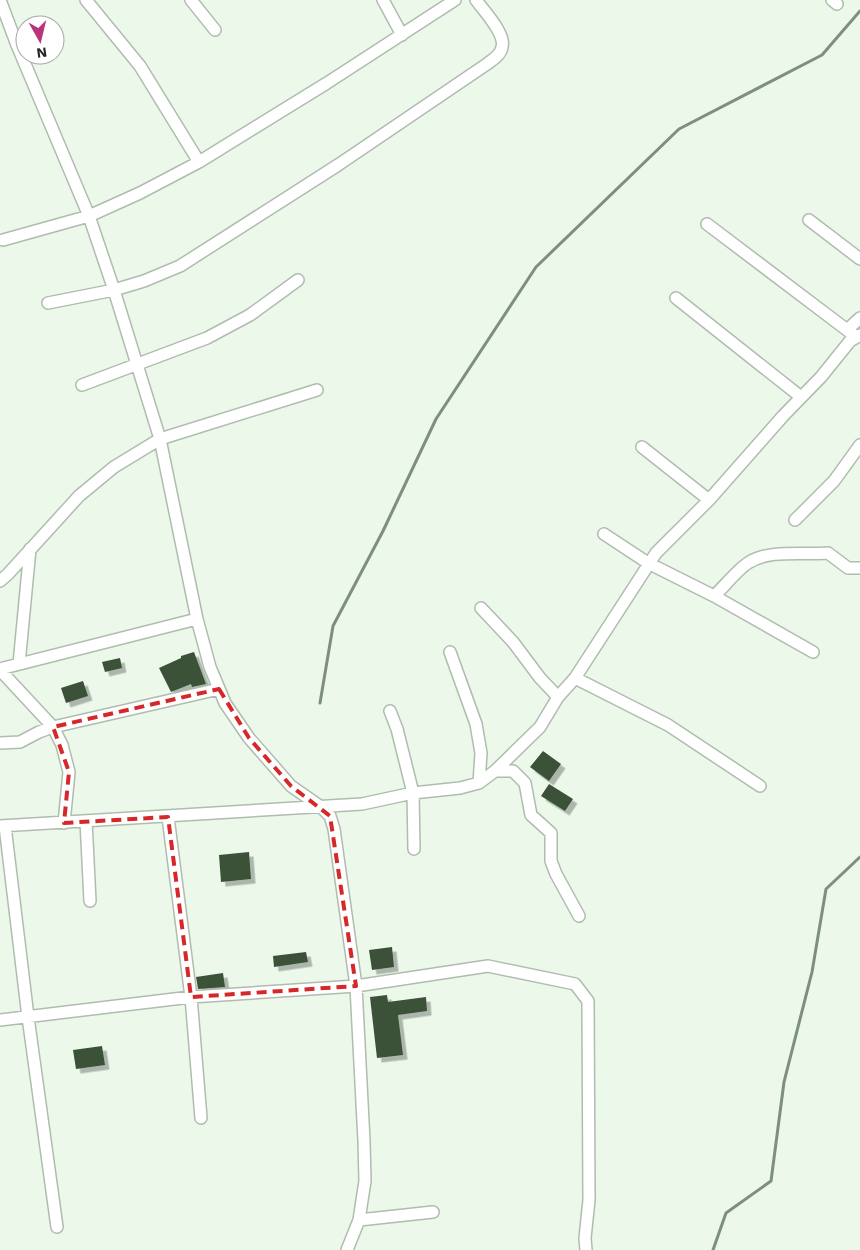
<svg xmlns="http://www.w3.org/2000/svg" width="860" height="1250" viewBox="0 0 860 1250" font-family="'Work Sans',sans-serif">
<defs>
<filter id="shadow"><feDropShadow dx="4.5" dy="4.5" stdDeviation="0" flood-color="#0004"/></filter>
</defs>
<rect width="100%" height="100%" fill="#ebf8ea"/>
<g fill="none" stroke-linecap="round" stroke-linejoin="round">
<path stroke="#7d907b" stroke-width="3" d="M320,703L333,626L383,531L436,419L536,267L679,129L822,55L860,11
M713,1250L726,1213L771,1181L784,1082L812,972L826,889L860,857"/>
</g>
<path fill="#3b5139" filter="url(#shadow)" d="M194,652L206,684L192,687L191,684L171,692L159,668L181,658V656Z
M120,658L122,668L105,672L102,662Z
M83,681L88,696L66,703L61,688Z
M543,751L561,764L549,781L530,767Z
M549,784L573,799L565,811L541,796Z
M249,852L251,879L221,882L219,855Z
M392,947L394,967L372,970L369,950Z
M306,952L308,962L274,967L273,956Z
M223,973L225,987L198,989L196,977Z
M387,995L388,1002L426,997L427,1011L398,1015L403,1055L377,1058L370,997Z
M102,1046L105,1065L76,1069L73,1050Z"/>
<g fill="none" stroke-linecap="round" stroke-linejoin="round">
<g stroke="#b0bcaf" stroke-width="14">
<path id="street" d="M0,0L17,45L89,216L114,290L160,439L197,619L210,667L225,703L249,738L291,786L321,807L330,816L334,829L356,986L364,1141L365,1181L359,1220L347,1250
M86,0L140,66L199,162
M191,0L215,30
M383,0L402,35
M832,0L837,4
M809,220L860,259
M707,224L855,336
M3,240L89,216L140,193L199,162L327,83L455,0
M676,298L801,397
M48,303L114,290L144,281L180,266L338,165L487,64C492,60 501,55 502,47C506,34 484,11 476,0
M847,330L860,318
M82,385L207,338L250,315L298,280
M642,447L709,500
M795,520L834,481L860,445
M604,534L648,563L714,596L813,652
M0,581L8,574L79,496L114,467L160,439L317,390
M714,596C723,588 739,568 748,563C769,549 803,555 828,553L848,568H860
M481,608L513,642L540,678L558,697
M450,652L476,724L481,753L479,783
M19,664L30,549
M0,669L197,619
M0,670L53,727L62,745L69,772L64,823
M575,678L668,725L760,786
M390,711L397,729L413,793L414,849
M0,743L20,742L39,732L53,727L219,689
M495,771H513L525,783L531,815L551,833V861L556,874L579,916
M168,817L191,997L201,1118
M86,821L90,901
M0,826L362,804L413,793L460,788L479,783L495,771L540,727L558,697L575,678L656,553L709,500L783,416L821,377L850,341L860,335
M5,826L28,1017L57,1227
M0,1020L191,997L356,986L488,966L575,984L588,1001L589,1200L585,1238L586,1250
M359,1220L433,1212"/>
</g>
<use href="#street" stroke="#fff" stroke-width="11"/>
</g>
<path fill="none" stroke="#d62828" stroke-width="4" stroke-dasharray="10 6" stroke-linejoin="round" d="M219,689L249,738L291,786L330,816L356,986L191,997L168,817L64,823L69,772L53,727Z"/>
<g transform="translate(40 40) rotate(172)"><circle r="24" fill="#ffffff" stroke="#a7a9a7"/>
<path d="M0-4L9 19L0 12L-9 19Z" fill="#b93479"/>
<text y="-8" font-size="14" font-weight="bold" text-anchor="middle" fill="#242823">N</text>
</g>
</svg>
